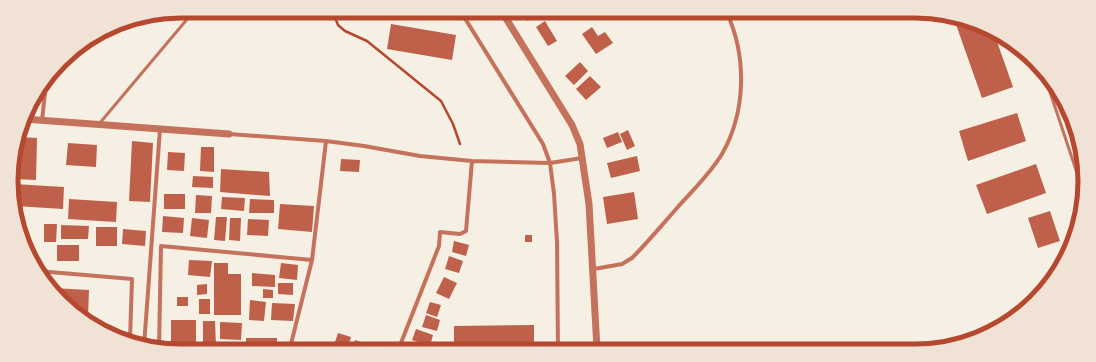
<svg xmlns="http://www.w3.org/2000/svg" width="1096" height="362" viewBox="0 0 1096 362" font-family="'Archivo Narrow',sans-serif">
<rect width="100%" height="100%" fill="#f6efe4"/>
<path fill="#bf614a" d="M527,12L534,13L536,16L527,21L523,15Z
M953,16L994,33L1013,87L982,98Z
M545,21L557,41L548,46L536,27Z
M391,24L456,35L452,60L387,49Z
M592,27L598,36L605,32L613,43L596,54L582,34Z
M580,62L588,71L574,85L565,76Z
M590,76L601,87L586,100L576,89Z
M1017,113L1026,141L968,161L959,131Z
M628,130L635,146L627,150L620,134Z
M618,132L622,142L607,148L603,138Z
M19,137L37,138L36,180L14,179V152Z
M132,141L153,143L150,202L129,201Z
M68,143L97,145L96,167L66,165Z
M201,147H214V172L200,171Z
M168,152L185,153L184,171L167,170Z
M637,156L640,171L611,178L607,163Z
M341,159L360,160L359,172L340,171Z
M1036,164L1046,193L987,214L976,185Z
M221,169L269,172L270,196L220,192Z
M193,176L213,177V188L192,187Z
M14,184L64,187L63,209L15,206Z
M634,192L638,219L607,224L603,197Z
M164,194H185V209H164Z
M196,195L212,196L211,213H195Z
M222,197L245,198L244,211L221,209Z
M69,199L117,202L116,222L68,219Z
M250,199L274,200V213H249Z
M280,204L314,206L312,232L278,229Z
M1050,211L1060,241L1038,248L1028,218Z
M163,216L184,218L183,233L162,232Z
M216,217H227L225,241L214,240Z
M192,218L209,220L207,238L190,236Z
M230,218H241L240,241L229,240Z
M248,219L269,220L268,236L247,235Z
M44,224H57L56,242H44Z
M61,225L89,226L88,239H61Z
M96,227H117V246H96Z
M123,229L146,231L145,246L122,244Z
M525,235H532V242H525Z
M454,241L469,245L466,256L452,252Z
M57,245H79V261H57Z
M449,256L463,261L459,273L445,269Z
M189,260L212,261L210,277L188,275Z
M214,263H228V274H241V315H214Z
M281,263L298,265L297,280L279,278Z
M252,273L275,275V287L252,286Z
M444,277L457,283L449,299L436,293Z
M278,283H293V295L278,294Z
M207,284V294L197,295V285Z
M52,288L89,290L88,317H81Z
M263,289L273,290V298H263Z
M177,297H188V306H177Z
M199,299H210V314H199Z
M250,300L266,302L264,321L249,320Z
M430,302L441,305L437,317L426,313Z
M272,303L295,304L293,321L271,320Z
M426,315L440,320L437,331L422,327Z
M171,320H196V346H171Z
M203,321H215L216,346H203Z
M220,322L242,323L241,340L220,339Z
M534,325V349L454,348V326Z
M416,329L433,335L430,346L412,340Z
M338,333L351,337L348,348H333Z
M246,338H277V348H246Z
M355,340L370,345L369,348H353Z
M409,342L428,348H407Z"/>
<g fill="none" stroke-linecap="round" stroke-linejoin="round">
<path stroke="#b5482f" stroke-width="2.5" d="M333,12L338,25L345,31L367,41L441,101L453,124L460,144"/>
<path stroke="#c5725c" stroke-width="3" d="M1044,74L1082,188
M99,124L194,11"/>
<path stroke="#c5725c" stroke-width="4" d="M461,12L543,144L550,163L554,194L557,242L558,349
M42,121L46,83
M229,134L326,141L364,146L420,156L472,161L550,163L582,158
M594,269L622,264L632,258C648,242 662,225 677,208C692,191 710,174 722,154C746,112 747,57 727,13
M38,271L132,279L130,340
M144,346L160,129
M159,348L161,246L312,260
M290,348L312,260L326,141
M399,348L439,246L440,232L460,234L466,231L472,161"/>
<path stroke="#c5725c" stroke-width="7" d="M502,12L572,125L580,144L589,204L597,349
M24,119L229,134"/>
</g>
<path d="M0 0H1096V362H0ZM181 18H915A163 163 0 0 1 1078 181V181A163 163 0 0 1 915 344H181A163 163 0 0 1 18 181V181A163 163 0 0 1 181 18Z" fill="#f1e2d6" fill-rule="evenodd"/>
<path fill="none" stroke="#b5482f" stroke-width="5" d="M181 18H915A163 163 0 0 1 1078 181V181A163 163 0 0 1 915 344H181A163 163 0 0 1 18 181V181A163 163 0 0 1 181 18Z"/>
</svg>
